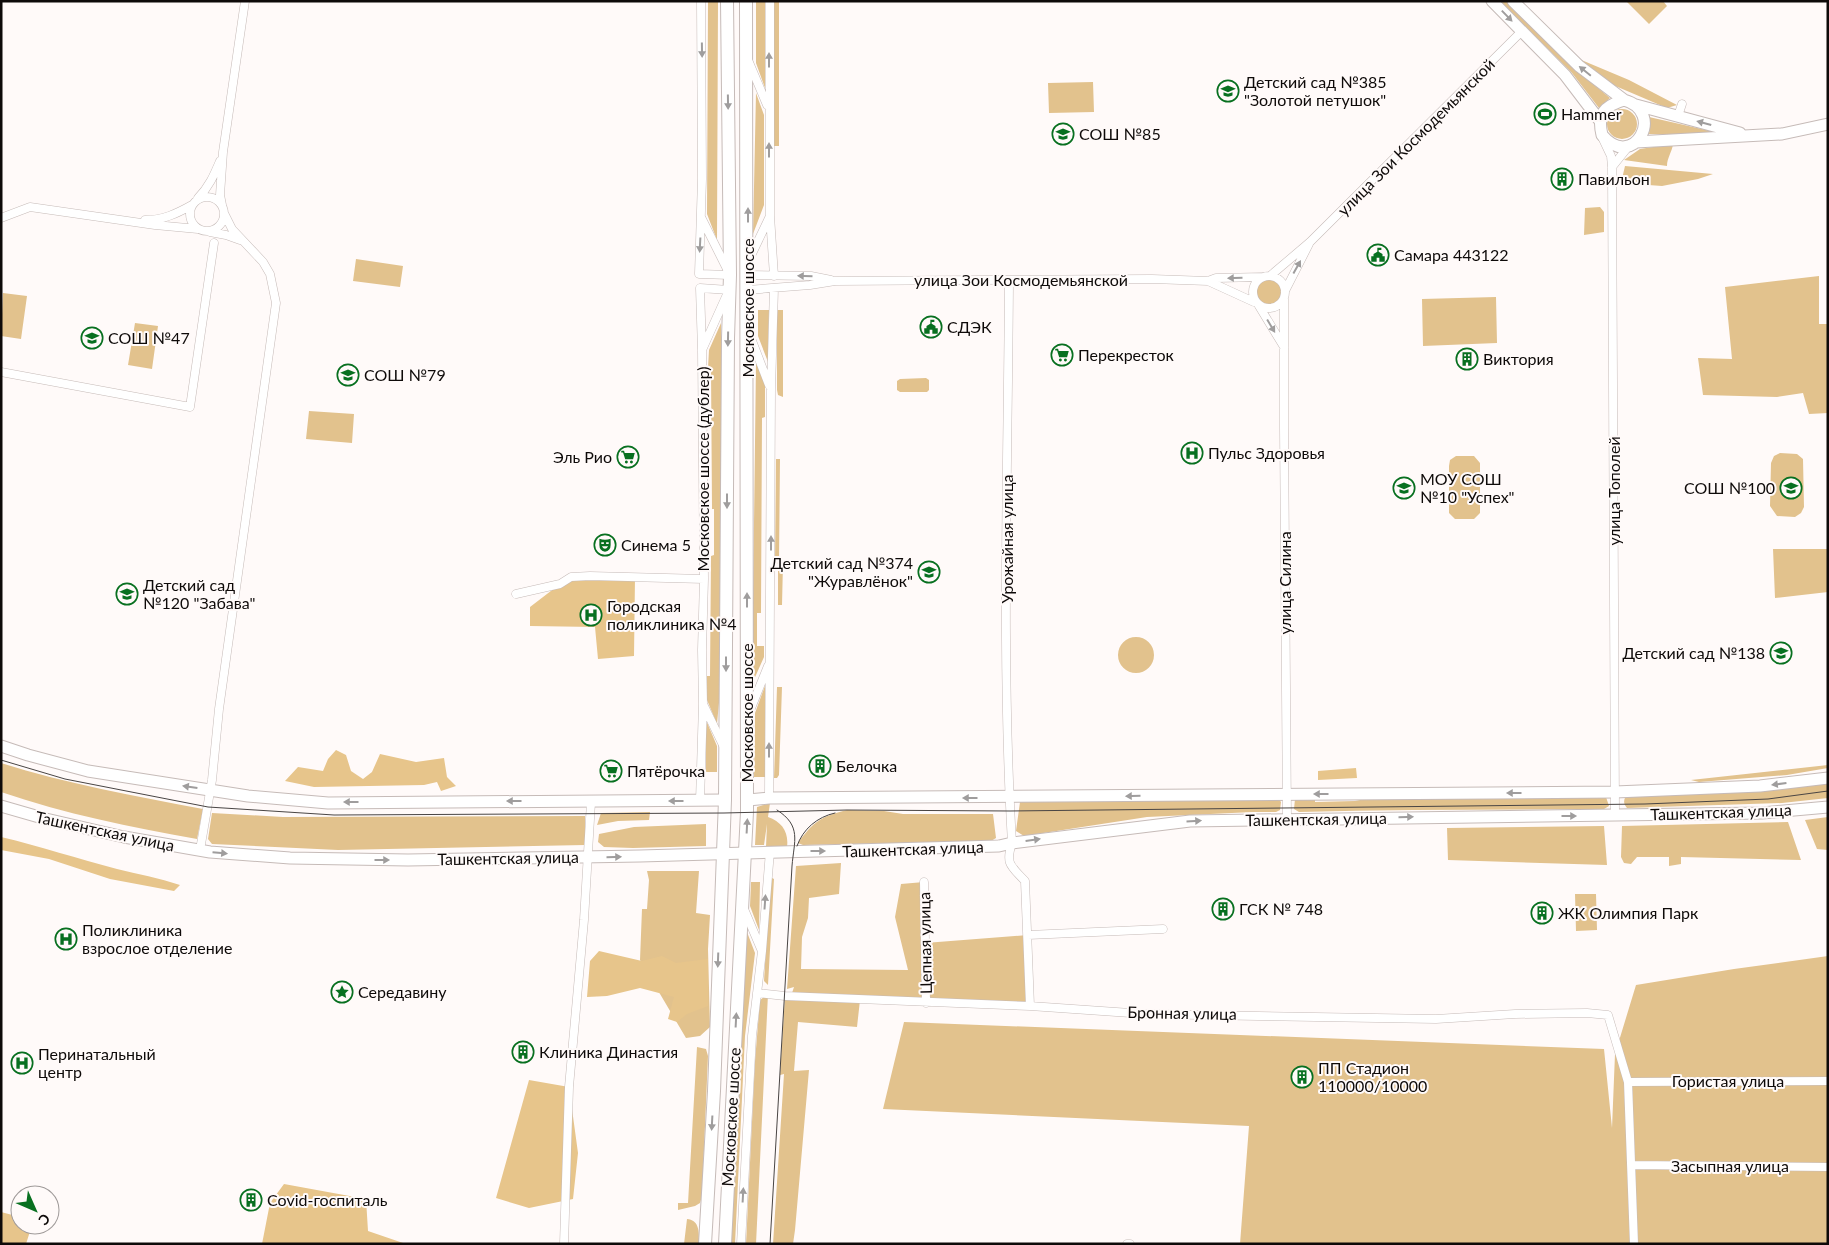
<svg xmlns="http://www.w3.org/2000/svg" width="1829" height="1245" viewBox="0 0 1829 1245" font-family="Lato,sans-serif">
<rect width="100%" height="100%" fill="#fffaf9"/>
<path fill="#e2c28d" d="M708,1H718L717,240L707,214Z
M756,1H765V88L756,63Z
M773,1H779V146H774Z
M1500,1H1508L1575,69L1610,98L1599,108L1572,73Z
M1626,1H1663L1667,6L1649,24Z
M1579,59L1629,80L1677,105L1667,108L1613,85Z
M1093,82L1094,112L1049,113L1048,83Z
M756,93L764,115V205L753,234Z
M1607 124a15 15 0 1 1 30 0a15 15 0 1 1-30 0Z
M1649,117L1728,135V137L1649,134L1650,124Z
M1673,144C1672,152 1667,158 1667,166L1624,160L1640,149Z
M1625,166L1713,174L1698,179L1662,186L1621,183Z
M1600,207L1604,212V232L1584,235L1585,208Z
M356,259L403,266L400,287L353,281Z
M1819,276V324H1828V413L1809,414L1803,393L1777,397L1703,395L1698,358L1732,359L1725,287Z
M1256 292a13 13 0 1 1 26 0a13 13 0 1 1-26 0Z
M3,293L27,296L21,339L1,336Z
M1496,297L1497,343L1423,346L1422,299Z
M758,310H769L768,362L758,336Z
M777,310H783V397L778,395L777,390Z
M135,323L158,326L152,369L128,365Z
M721,323V681L717,724L707,700V676H710L711,556L714,555V509H712L711,370L708,368L709,350Z
M756,362L765,384V417L762,418L761,613H757V646H764V657L752,684Z
M926,378L929,380V390L927,392H900L897,390V381L900,379Z
M309,411L354,414L352,443L306,439Z
M1780,453L1797,454L1803,459L1804,507L1801,513L1795,517L1777,516L1770,506L1771,463L1774,456Z
M1456,456H1474L1480,463V513L1474,519H1455L1449,513V466L1450,460Z
M776,459H780L779,563H783L782,605H778V564L775,563Z
M1773,549H1828V592L1775,598Z
M1118 655a18 18 0 1 1 36 0a18 18 0 1 1-36 0Z
M766,683L765,777H754L755,713Z
M777,687H782L779,775L777,778H774Z
M706,720L717,746V772H706Z
M1,763C67,784 135,796 203,809L197,839C131,827 65,814 1,792Z
M1828,765V768L1787,775L1699,782L1691,780Z
M1828,780V798L1782,803L1627,808C1622,802 1624,798 1629,792Z
M1375,797H1606L1609,806L1604,809C1503,810 1401,809 1299,812L1294,809L1295,799H1315V802L1355,801Z
M1278,798L1281,802L1280,810L1276,812H1253L1147,817L1024,836L1016,831L1020,802Z
M770,803L768,817C782,822 789,832 787,847H766L767,824L764,845H755L757,807Z
M847,810L884,811L903,814H993L996,838L991,841L803,845L798,843C814,821 820,817 847,810Z
M650,812L649,820L618,821L597,825L601,813Z
M212,813L283,817L585,816V845L338,850L212,844L208,839Z
M1828,817V850L1817,849L1805,820Z
M1788,822L1801,860L1681,857V864L1669,866V857H1637L1631,864L1624,863L1621,857L1622,826Z
M706,824V846L633,848L604,847L598,842L599,834L634,827Z
M1604,826L1607,865L1448,860L1447,828Z
M841,863L839,894L809,898L808,918L802,937L801,969L908,970L895,917L901,884L924,882L925,943L1028,935L1030,1006L860,1000L857,1027L798,1022L794,1071L809,1070L795,1230L793,1244H773L784,1074L780,1075L785,996H791L794,987L787,989L796,866Z
M647,871H699L696,913L710,915L708,949L710,1027L700,1036L686,1038L640,960L642,909H647L649,880Z
M770,877L774,879L768,985L764,981Z
M751,882H760L759,930L750,906Z
M1575,894H1596L1597,930L1576,931Z
M747,932L755,953L745,1036L735,1244H731L745,950Z
M1828,956V1244H1240L1249,1126L883,1109L904,1022L1604,1049L1612,1128L1615,1054L1636,985L1734,969Z
M768,994L756,1244H746L755,1061L760,1000Z
M697,1047L706,1049L708,1056L702,1196L700,1203L695,1206L678,1210V1203H688Z
M687,1219C700,1220 699,1233 699,1244H684Z"/>
<path fill="#e7c58b" d="M579,576L635,577L634,656L598,659L595,627L530,626V607L560,584Z
M336,750L346,755L351,771L363,779L372,772L380,754L416,762L444,758L447,777L456,786L441,791L437,782L424,785L314,787L285,781L298,767L323,771L328,759Z
M1356,768L1357,778L1318,780V771Z
M1,837C40,846 78,859 117,869C138,874 159,878 180,885L174,891L110,879L49,859L1,850Z
M599,951L642,961L662,956L676,963L708,959V1006L687,1014L677,1022L668,1019L674,997L640,988L607,996L587,997L590,961Z
M529,1080L569,1087L578,1153L573,1199L529,1208L496,1198Z
M284,1184L366,1199L368,1231L406,1244H262L270,1203Z
M1,1212L20,1217V1225H32L26,1244H1Z"/>
<g fill="none" stroke-linecap="round" stroke-linejoin="round">
<g stroke="#c6bbb8" stroke-width="9">
<path id="street" d="M701,1L702,179L699,274L730,275L701,217
M770,1V216L774,276
M748,60L767,105
M1678,116L1682,104
M1602,137L1611,156L1612,167L1615,816
M1612,167L1628,147
M190 214a17 17 0 1 1 34 0a17 17 0 1 1-34 0Z
M198,198C209,187 214,175 220,161
M222,205L220,195L223,152L245,1
M1,218L30,207L155,225L198,229
M145,220C163,220 176,214 192,205
M210,232L226,235L240,240
M748,262L769,218
M747,275L811,276L831,280
M1253 292a16 16 0 1 1 32 0a16 16 0 1 1-32 0Z
M1270,276L1310,242L1521,32
M1009,280C1008,468 1001,656 1012,843C1005,864 1011,866 1025,881L1030,1006
M1208,281L1254,302
M747,290L810,285L835,281L1152,279L1208,281L1216,278L1263,277
M1285,291L1309,244
M1284,299V427L1287,820
M1259,306L1284,347
M749,333L769,385
M1,372L190,407L214,243
M516,594L560,584L571,577L590,576L704,579
M704,706L723,745
M749,713L768,666
M769,798L771,389L774,288
M700,801L703,704L702,650L704,579L702,350L700,288L729,290L702,350
M200,850L212,780L219,709L276,303L270,274L263,262L232,229L224,213
M924,882L926,1003
M744,909L761,949
M1028,935L1163,929
M757,993L785,996L1030,1006L1145,1014L1436,1019L1515,1014L1587,1013L1608,1015L1628,1082L1634,1244
M1628,1082L1828,1081
M1632,1165L1828,1167
M564,1244L569,1087L584,920L591,802
M741,1244L752,1036L762,951L770,851
M1127,1244H1130"/>
</g>
<g stroke="#c6bbb8" stroke-width="13">
<path id="secondary" d="M1492,1L1565,75L1600,121
M1513,1L1579,66L1624,100
M1624,100C1667,112 1633,172 1602,135C1597,114 1604,106 1624,100Z
M1636,105L1740,133
M1636,142L1782,134L1828,124
M1,746L28,755L88,771L248,796L328,803L725,800
M748,800L769,798L1615,792L1760,786L1828,778
M1,806L46,819L124,837L210,852L290,858L408,860L640,856L999,846L1012,843L1190,821L1762,813L1828,807"/>
</g>
<g stroke="#c6bbb8" stroke-width="14">
<path id="primary" d="M705,1244L714,1091L725,800L728,338L730,275L727,1
M725,1244L747,812L746,1"/>
</g>
<use href="#street" stroke="#fff" stroke-width="8"/>
<use href="#secondary" stroke="#fff" stroke-width="11"/>
<use href="#primary" stroke="#fff" stroke-width="12"/>
<path stroke="#494544" stroke-width="1" d="M1,760L65,779L208,807L334,815L724,813L847,810L1010,811L1645,804L1768,799L1828,791
M797,846C803,829 817,817 835,813
M770,1244L792,866C794,841 802,826 777,810"/>
</g>
<defs><path id="oneway-solid" d="M-6-.8H1V-3.2L6.5 0L1 3.2V.8H-6Z" transform="scale(1.25)"/></defs>
<g fill="#9f9d9d">
<use href="#oneway-solid" transform="translate(1507 16) rotate(46)"/>
<use href="#oneway-solid" transform="translate(702 50) rotate(89)"/>
<use href="#oneway-solid" transform="translate(769 60) rotate(-90)"/>
<use href="#oneway-solid" transform="translate(1585 71) rotate(-141)"/>
<use href="#oneway-solid" transform="translate(728 102) rotate(89)"/>
<use href="#oneway-solid" transform="translate(1704 123) rotate(-165)"/>
<use href="#oneway-solid" transform="translate(769 150) rotate(-90)"/>
<use href="#oneway-solid" transform="translate(748 215) rotate(-90)"/>
<use href="#oneway-solid" transform="translate(700 245) rotate(93)"/>
<use href="#oneway-solid" transform="translate(1297 267) rotate(-61)"/>
<use href="#oneway-solid" transform="translate(805 276) rotate(-178)"/>
<use href="#oneway-solid" transform="translate(1235 278) rotate(178)"/>
<use href="#oneway-solid" transform="translate(1271 326) rotate(59)"/>
<use href="#oneway-solid" transform="translate(728 339) rotate(91)"/>
<use href="#oneway-solid" transform="translate(727 501) rotate(90)"/>
<use href="#oneway-solid" transform="translate(771 543) rotate(-90)"/>
<use href="#oneway-solid" transform="translate(747 600) rotate(-90)"/>
<use href="#oneway-solid" transform="translate(726 664) rotate(90)"/>
<use href="#oneway-solid" transform="translate(769 750) rotate(-90)"/>
<use href="#oneway-solid" transform="translate(1779 784) rotate(173)"/>
<use href="#oneway-solid" transform="translate(190 787) rotate(-172)"/>
<use href="#oneway-solid" transform="translate(1514 793) rotate(180)"/>
<use href="#oneway-solid" transform="translate(1321 794) rotate(180)"/>
<use href="#oneway-solid" transform="translate(1133 796) rotate(179)"/>
<use href="#oneway-solid" transform="translate(970 798) rotate(180)"/>
<use href="#oneway-solid" transform="translate(514 801) rotate(-180)"/>
<use href="#oneway-solid" transform="translate(676 801) rotate(180)"/>
<use href="#oneway-solid" transform="translate(351 802) rotate(180)"/>
<use href="#oneway-solid" transform="translate(1569 816)"/>
<use href="#oneway-solid" transform="translate(1406 817) rotate(-1)"/>
<use href="#oneway-solid" transform="translate(1194 821) rotate(-3)"/>
<use href="#oneway-solid" transform="translate(747 826) rotate(-87)"/>
<use href="#oneway-solid" transform="translate(1033 840) rotate(-8)"/>
<use href="#oneway-solid" transform="translate(818 851)"/>
<use href="#oneway-solid" transform="translate(220 853) rotate(5)"/>
<use href="#oneway-solid" transform="translate(614 857) rotate(-1)"/>
<use href="#oneway-solid" transform="translate(382 860)"/>
<use href="#oneway-solid" transform="translate(765 902) rotate(-86)"/>
<use href="#oneway-solid" transform="translate(718 960) rotate(92)"/>
<use href="#oneway-solid" transform="translate(736 1020) rotate(-87)"/>
<use href="#oneway-solid" transform="translate(712 1123) rotate(93)"/>
<use href="#oneway-solid" transform="translate(743 1195) rotate(-87)"/>
</g>
<defs>
<g id="school-ring" transform="scale(1.125)"><circle r="9.5" fill="#fffaf9" stroke="#087020" stroke-width="1.5"/><path d="M0-5L7-2L0 1L-7-2ZM-4 1L0 2.5L4 1V4Q0 6-4 4Z" fill="#087020"/></g>
<g id="stadium-ring" transform="scale(1.125)"><circle r="9.5" fill="#fffaf9" stroke="#087020" stroke-width="1.5"/><path d="M0-5a6.5 5 0 1 0 0 10a6.5 5 0 1 0 0-10ZM-3.5-1.8h7v3.6h-7Z" fill="#087020"/></g>
<g id="building-ring" transform="scale(1.125)"><circle r="9.5" fill="#fffaf9" stroke="#087020" stroke-width="1.5"/><path d="M-4-6H4V6H1V3H-1V6H-4ZM-2.5-4.3h1.7v1.8h-1.7ZM.8-4.3h1.7v1.8H.8ZM-2.5-1h1.7V.8h-1.7ZM.8-1h1.7V.8H.8Z" fill="#087020"/></g>
<g id="civic-ring" transform="scale(1.125)"><circle r="9.5" fill="#fffaf9" stroke="#087020" stroke-width="1.5"/><path d="M-.6-6.5H3V-4.5H.6V-3L4-1V1h2V6H-6V1h2V-1L-.6-3ZM-1.2 2.5V6h2.4V2.5Z" fill="#087020"/></g>
<g id="supermarket-ring" transform="scale(1.125)"><circle r="9.5" fill="#fffaf9" stroke="#087020" stroke-width="1.5"/><path d="M-6-5.5h2.5l.6 2H6L4.5 2H-2.5L-4.4-4H-6ZM-1.5 3.2a1.3 1.3 0 1 0 .1 0ZM3 3.2a1.3 1.3 0 1 0 .1 0Z" fill="#087020"/></g>
<g id="hospital-ring" transform="scale(1.125)"><circle r="9.5" fill="#fffaf9" stroke="#087020" stroke-width="1.5"/><path d="M-5-5h3v3.5h4V-5h3V5h-3V1.5h-4V5h-3Z" fill="#087020"/></g>
<g id="theatre-ring" transform="scale(1.125)"><circle r="9.5" fill="#fffaf9" stroke="#087020" stroke-width="1.5"/><path d="M-5-5.5Q0-4 5-5.5V0Q5 5 0 6Q-5 5-5 0ZM-3.3-2.5H-1v1.5H-3.3ZM1-2.5H3.3v1.5H1ZM-2.8 1Q0 5.5 2.8 1Z" fill="#087020"/></g>
<g id="sight-ring" transform="scale(1.125)"><circle r="9.5" fill="#fffaf9" stroke="#087020" stroke-width="1.5"/><path d="M0-6L1.8-2.2L6-1.7L2.9 1.2L3.7 5.4L0 3.3L-3.7 5.4L-2.9 1.2L-6-1.7L-1.8-2.2Z" fill="#087020"/></g>
</defs>
<g fill-rule="evenodd">
<use href="#school-ring" x="1228" y="91"/>
<use href="#stadium-ring" x="1545" y="114"/>
<use href="#school-ring" x="1063" y="134"/>
<use href="#building-ring" x="1562" y="179"/>
<use href="#civic-ring" x="1378" y="255"/>
<use href="#civic-ring" x="931" y="327"/>
<use href="#school-ring" x="92" y="338"/>
<use href="#supermarket-ring" x="1062" y="355"/>
<use href="#building-ring" x="1467" y="359"/>
<use href="#school-ring" x="348" y="375"/>
<use href="#hospital-ring" x="1192" y="453"/>
<use href="#supermarket-ring" x="628" y="457"/>
<use href="#school-ring" x="1404" y="488"/>
<use href="#school-ring" x="1791" y="488"/>
<use href="#theatre-ring" x="605" y="545"/>
<use href="#school-ring" x="929" y="572"/>
<use href="#school-ring" x="127" y="594"/>
<use href="#hospital-ring" x="591" y="615"/>
<use href="#school-ring" x="1781" y="653"/>
<use href="#building-ring" x="820" y="766"/>
<use href="#supermarket-ring" x="611" y="771"/>
<use href="#building-ring" x="1223" y="909"/>
<use href="#building-ring" x="1542" y="913"/>
<use href="#hospital-ring" x="66" y="939"/>
<use href="#sight-ring" x="342" y="992"/>
<use href="#building-ring" x="523" y="1052"/>
<use href="#hospital-ring" x="22" y="1063"/>
<use href="#building-ring" x="1302" y="1077"/>
<use href="#building-ring" x="251" y="1200"/>
</g>
<g text-anchor="middle" stroke-width="4" stroke-linejoin="round" paint-order="stroke">
<g font-size="16" fill="#0e0a09" stroke="#fffaf9" text-anchor="start">
<text x="1244" y="88">Детский сад №385<tspan x="1244" dy="18">"Золотой петушок"</tspan></text>
<text x="1561" y="120">Hammer</text>
<text x="1079" y="140">СОШ №85</text>
<text x="1578" y="185">Павильон</text>
<text x="1394" y="261">Самара 443122</text>
<text x="947" y="333">СДЭК</text>
<text x="108" y="344">СОШ №47</text>
<text x="1078" y="361">Перекресток</text>
<text x="1483" y="365">Виктория</text>
<text x="364" y="381">СОШ №79</text>
<text x="1208" y="459">Пульс Здоровья</text>
<text x="612" y="463" text-anchor="end">Эль Рио</text>
<text x="1420" y="485">МОУ СОШ<tspan x="1420" dy="18">№10 "Успех"</tspan></text>
<text x="1775" y="494" text-anchor="end">СОШ №100</text>
<text x="621" y="551">Синема 5</text>
<text x="913" y="569" text-anchor="end">Детский сад №374<tspan x="913" dy="18">"Журавлёнок"</tspan></text>
<text x="143" y="591">Детский сад<tspan x="143" dy="18">№120 "Забава"</tspan></text>
<text x="607" y="612">Городская<tspan x="607" dy="18">поликлиника №4</tspan></text>
<text x="1765" y="659" text-anchor="end">Детский сад №138</text>
<text x="836" y="772">Белочка</text>
<text x="627" y="777">Пятёрочка</text>
<text x="1239" y="915">ГСК № 748</text>
<text x="1558" y="919">ЖК Олимпия Парк</text>
<text x="82" y="936">Поликлиника<tspan x="82" dy="18">взрослое отделение</tspan></text>
<text x="358" y="998">Середавину</text>
<text x="539" y="1058">Клиника Династия</text>
<text x="38" y="1060">Перинатальный<tspan x="38" dy="18">центр</tspan></text>
<text x="1318" y="1074">ПП Стадион<tspan x="1318" dy="18">110000/10000</tspan></text>
<text x="267" y="1206">Covid-госпиталь</text>
</g>
<g font-size="16" fill="#0e0a09" stroke="#fffaf9">
<text transform="translate(1416 137) rotate(-45)" y="6">улица Зои Космодемьянской</text>
<text x="1021" y="286">улица Зои Космодемьянской</text>
<text transform="translate(748 308) rotate(-90)" y="6">Московское шоссе</text>
<text transform="translate(703 469) rotate(-90)" y="6">Московское шоссе (дублер)</text>
<text transform="translate(1614 491) rotate(-90)" y="6">улица Тополей</text>
<text transform="translate(1007 539) rotate(-90)" y="6">Урожайная улица</text>
<text transform="translate(1285 583) rotate(-90)" y="6">улица Силина</text>
<text transform="translate(747 713) rotate(-90)" y="6">Московское шоссе</text>
<text transform="translate(1721 812) rotate(-2)" y="6">Ташкентская улица</text>
<text transform="translate(1316 819) rotate(-1)" y="6">Ташкентская улица</text>
<text transform="translate(105 831) rotate(12)" y="6">Ташкентская улица</text>
<text transform="translate(913 849) rotate(-2)" y="6">Ташкентская улица</text>
<text transform="translate(508 858) rotate(-1)" y="6">Ташкентская улица</text>
<text transform="translate(925 943) rotate(-91)" y="6">Цепная улица</text>
<text transform="translate(1182 1013) rotate(1)" y="6">Бронная улица</text>
<text x="1728" y="1087">Гористая улица</text>
<text transform="translate(731 1117) rotate(-87)" y="6">Московское шоссе</text>
<text x="1730" y="1172">Засыпная улица</text>
</g>
</g>
<rect width="1829" height="1245" fill="none" stroke="#0e0a09" stroke-width="5"/>
<g transform="translate(35 1210) rotate(135)"><circle r="24" fill="#fffaf9" stroke="#9f9a99"/>
<path d="M0-4L9 19L0 12L-9 19Z" fill="#087020"/>
<text y="-8" font-size="14" font-weight="bold" text-anchor="middle" fill="#0e0a09">С</text>
</g>
</svg>
